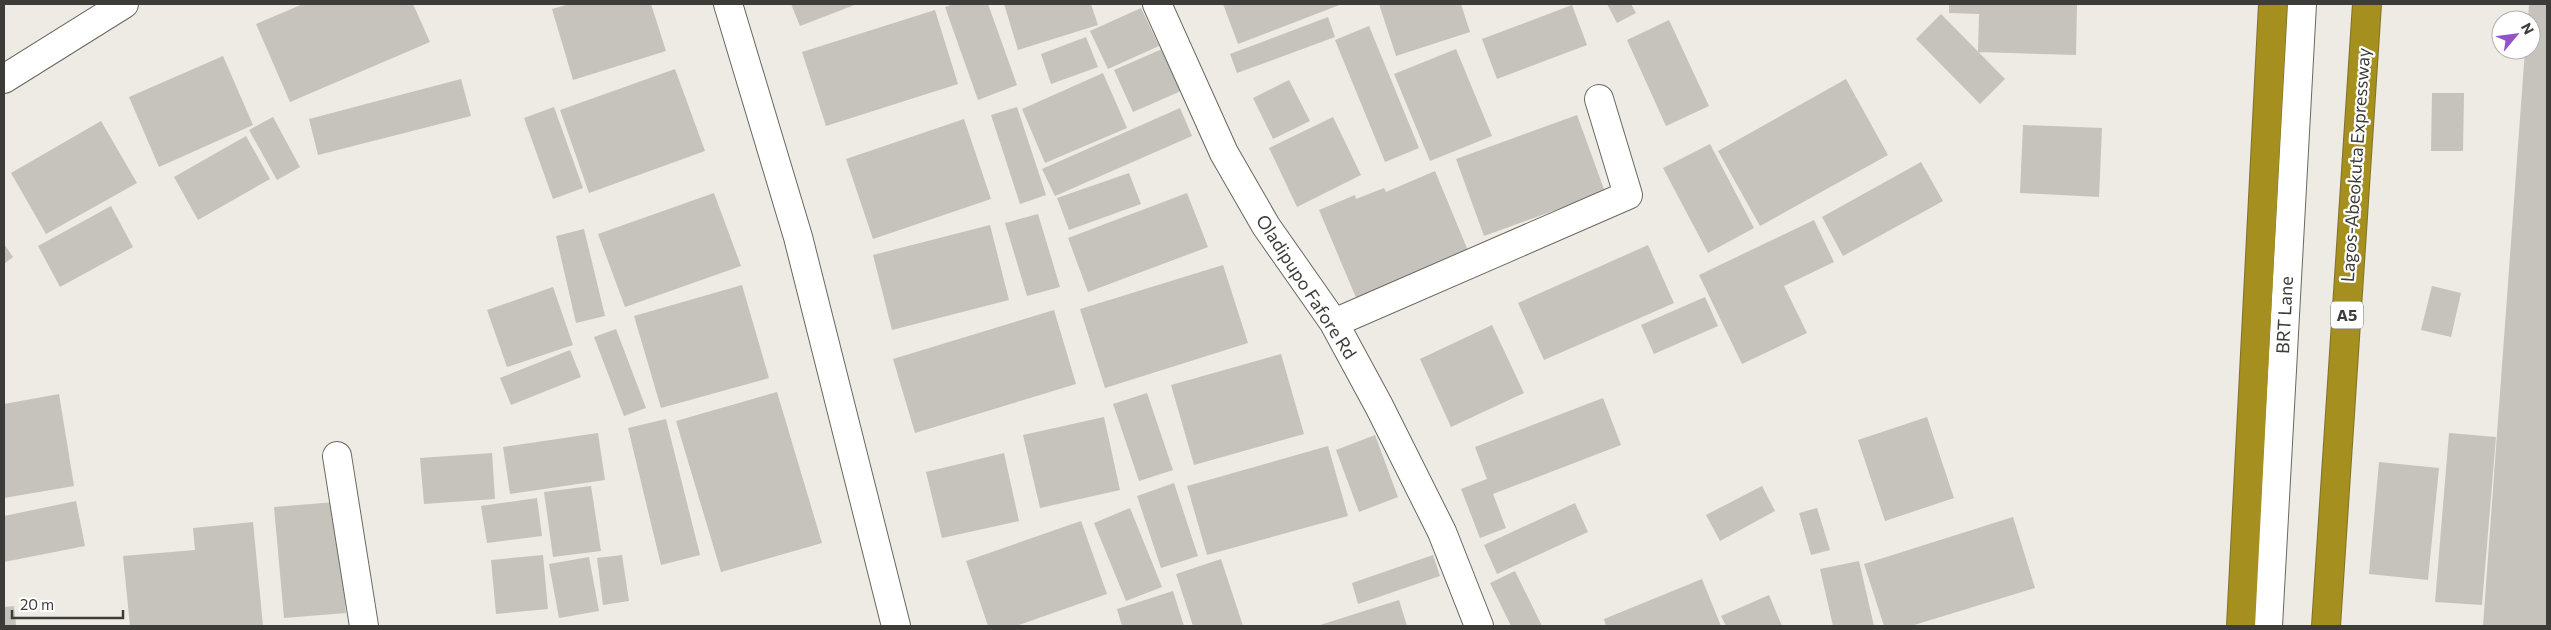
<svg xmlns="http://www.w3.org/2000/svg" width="2551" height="630" viewBox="0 0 2551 630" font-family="Commissioner,sans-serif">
<rect width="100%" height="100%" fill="#edebe3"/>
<path fill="#c5c3bb" d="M303,4H413L430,42L290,102L256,24Z
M570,4H651L666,51L573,80L552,9Z
M791,4H857L800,26Z
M954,4H988L1017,85L978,100L945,7Z
M1004,4H1091L1098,25L1018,50Z
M1223,4H1342L1238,44Z
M1379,4H1461L1470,32L1396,56Z
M1607,4H1631L1636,13L1617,23Z
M1949,4H2077L2076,55L1978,52L1979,14L1949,13Z
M2529,4H2547V626H2483L2525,50H2531V20H2528Z
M1572,5L1587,45L1497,79L1482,39Z
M1141,8L1159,46L1108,69L1090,31Z
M935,10L958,84L826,126L802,52Z
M1941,14L2005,79L1980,104L1916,39Z
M1328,17L1335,37L1237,73L1230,54Z
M1669,20L1709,106L1666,126L1627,40Z
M1369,26L1419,148L1385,162L1335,40Z
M1086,37L1098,67L1051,84L1041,54Z
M1162,49L1181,91L1133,112L1114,70Z
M1456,49L1492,136L1430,161L1394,74Z
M223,56L253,125L159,167L129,97Z
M675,69L705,151L589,193L560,110Z
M1103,73L1127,128L1045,163L1022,109Z
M461,79L471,116L318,155L309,119Z
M1846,79L1888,155L1760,226L1718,151Z
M1289,80L1310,121L1273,139L1253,98Z
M2432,93H2464L2463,151H2431Z
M554,107L583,188L553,199L524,118Z
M1017,107L1046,195L1020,204L991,115Z
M1180,108L1192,136L1055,196L1042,169Z
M1577,115L1605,192L1484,236L1456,159Z
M273,117L300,167L277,180L249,130Z
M1333,117L1361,175L1297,207L1269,148Z
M964,119L991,199L873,239L846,159Z
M101,121L137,183L46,234L11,173Z
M2023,125L2102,128L2099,197L2020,193Z
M246,136L270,179L198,220L174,177Z
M1710,144L1754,228L1708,253L1663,168Z
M1921,162L1943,201L1843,256L1822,217Z
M1435,171L1469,253L1357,300L1319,210L1355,195L1356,199L1384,188L1386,192Z
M1129,173L1141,204L1069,230L1057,198Z
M714,193L741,266L625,307L598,234Z
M1187,193L1208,247L1088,292L1068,238Z
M111,206L133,247L60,287L38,246Z
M1038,214L1060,287L1027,296L1005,223Z
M1814,220L1834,262L1784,286L1807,333L1742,364L1699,275Z
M990,225L1009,300L892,330L873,255Z
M584,229L605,316L576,323L556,236Z
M4,244L13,257L4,264Z
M1648,245L1674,303L1544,360L1518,303Z
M1223,265L1248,343L1105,388L1080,309Z
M742,285L769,378L661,408L634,316Z
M2432,286L2461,293L2451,337L2421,330Z
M553,287L573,345L507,367L487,310Z
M1705,297L1718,326L1654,354L1641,325Z
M1054,310L1076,384L915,433L893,359Z
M1492,325L1524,393L1451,427L1420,359Z
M616,329L646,408L624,416L594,337Z
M570,350L581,377L511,405L500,378Z
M1281,354L1304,434L1194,465L1171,385Z
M777,392L822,543L721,572L676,421Z
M1147,393L1173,470L1139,481L1113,404Z
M59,394L74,486L4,498V404Z
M1603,398L1621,445L1493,494L1506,528L1480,538L1461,489L1487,479L1475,447Z
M1104,417L1120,490L1040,508L1023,435Z
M1927,417L1954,498L1885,521L1858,440Z
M666,419L700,555L661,565L628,428Z
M598,433L605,480L510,494L503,447Z
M2449,433L2496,437L2482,605L2435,602Z
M1375,435L1398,497L1359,512L1336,450Z
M1328,446L1348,516L1207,555L1187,486Z
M492,453L495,499L424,504L420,458Z
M1004,453L1019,521L942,538L926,472Z
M2379,462L2439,468L2428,580L2369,574Z
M1174,483L1198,556L1161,568L1137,496Z
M591,486L601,551L553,557L544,492Z
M1762,486L1775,511L1720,541L1706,515Z
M537,498L542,536L487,543L481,506Z
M76,501L85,546L4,562V516Z
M335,502L346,613L284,618L274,507Z
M1575,503L1588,532L1497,574L1484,545Z
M1130,508L1162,587L1126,601L1094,523Z
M1817,508L1830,550L1811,555L1799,513Z
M2013,517L2035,588L1911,626H1884L1864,564Z
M1081,521L1107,594L1016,626H988L966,561Z
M253,522L263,626H130L123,556L195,550L193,528Z
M543,555L548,609L496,614L491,560Z
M622,555L629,601L603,605L597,558Z
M1433,555L1440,576L1358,604L1352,583Z
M589,557L599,611L559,618L549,564Z
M1221,559L1243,626H1193L1176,574Z
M1859,561L1874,626H1833L1820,569Z
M1515,571L1542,626H1511L1490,583Z
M1702,579L1721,626H1606L1604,619Z
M1173,591L1184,626H1122L1117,609Z
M1769,595L1782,626H1726L1721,616Z
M1399,600L1407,626H1317Z
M14,606L16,626H4V607Z"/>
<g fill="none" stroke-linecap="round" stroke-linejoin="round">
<g stroke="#696860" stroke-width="30">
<path id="minor" d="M728,4L798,237L896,626
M1157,4L1224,153L1266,226L1334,323L1379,406L1442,532L1479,626
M4,79L124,4
M1334,323L1628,195L1599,99
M337,456L364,626
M2268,626L2302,4"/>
</g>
<g stroke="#817227" stroke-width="30">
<path id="highway" d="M2241,626L2273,4
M2326,626L2367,4"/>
</g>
<use href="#minor" stroke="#fff" stroke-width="28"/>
<use href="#highway" stroke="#a58f1e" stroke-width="28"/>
</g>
<g text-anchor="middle" stroke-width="4.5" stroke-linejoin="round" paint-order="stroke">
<rect fill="#fff" stroke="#777674" stroke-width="1" x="2331" y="301.5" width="32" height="27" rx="4"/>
<g font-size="16" font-weight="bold" fill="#3d3c39">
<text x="2347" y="321">A5</text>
</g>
<g font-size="18" fill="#3d3c39" stroke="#fff">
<text transform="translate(2356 165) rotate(-86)" y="6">Lagos-Abeokuta Expressway</text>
<text transform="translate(1306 287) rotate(57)" y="6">Oladipupo Fafore Rd</text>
<text transform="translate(2285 315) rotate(-87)" y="6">BRT Lane</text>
</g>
</g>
<rect width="2551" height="630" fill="none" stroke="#3d3c39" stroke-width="10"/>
<g transform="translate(2516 35) rotate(61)"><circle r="24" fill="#ffffff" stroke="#b1b1b0"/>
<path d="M0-4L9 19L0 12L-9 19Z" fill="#9352c7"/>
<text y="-8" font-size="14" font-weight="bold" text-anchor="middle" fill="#3d3c39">N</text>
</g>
<path d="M12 610v8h111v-8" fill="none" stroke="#3d3c39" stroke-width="2.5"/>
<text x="20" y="610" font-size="15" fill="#3d3c39" stroke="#ffffff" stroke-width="4" paint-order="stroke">20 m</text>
</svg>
